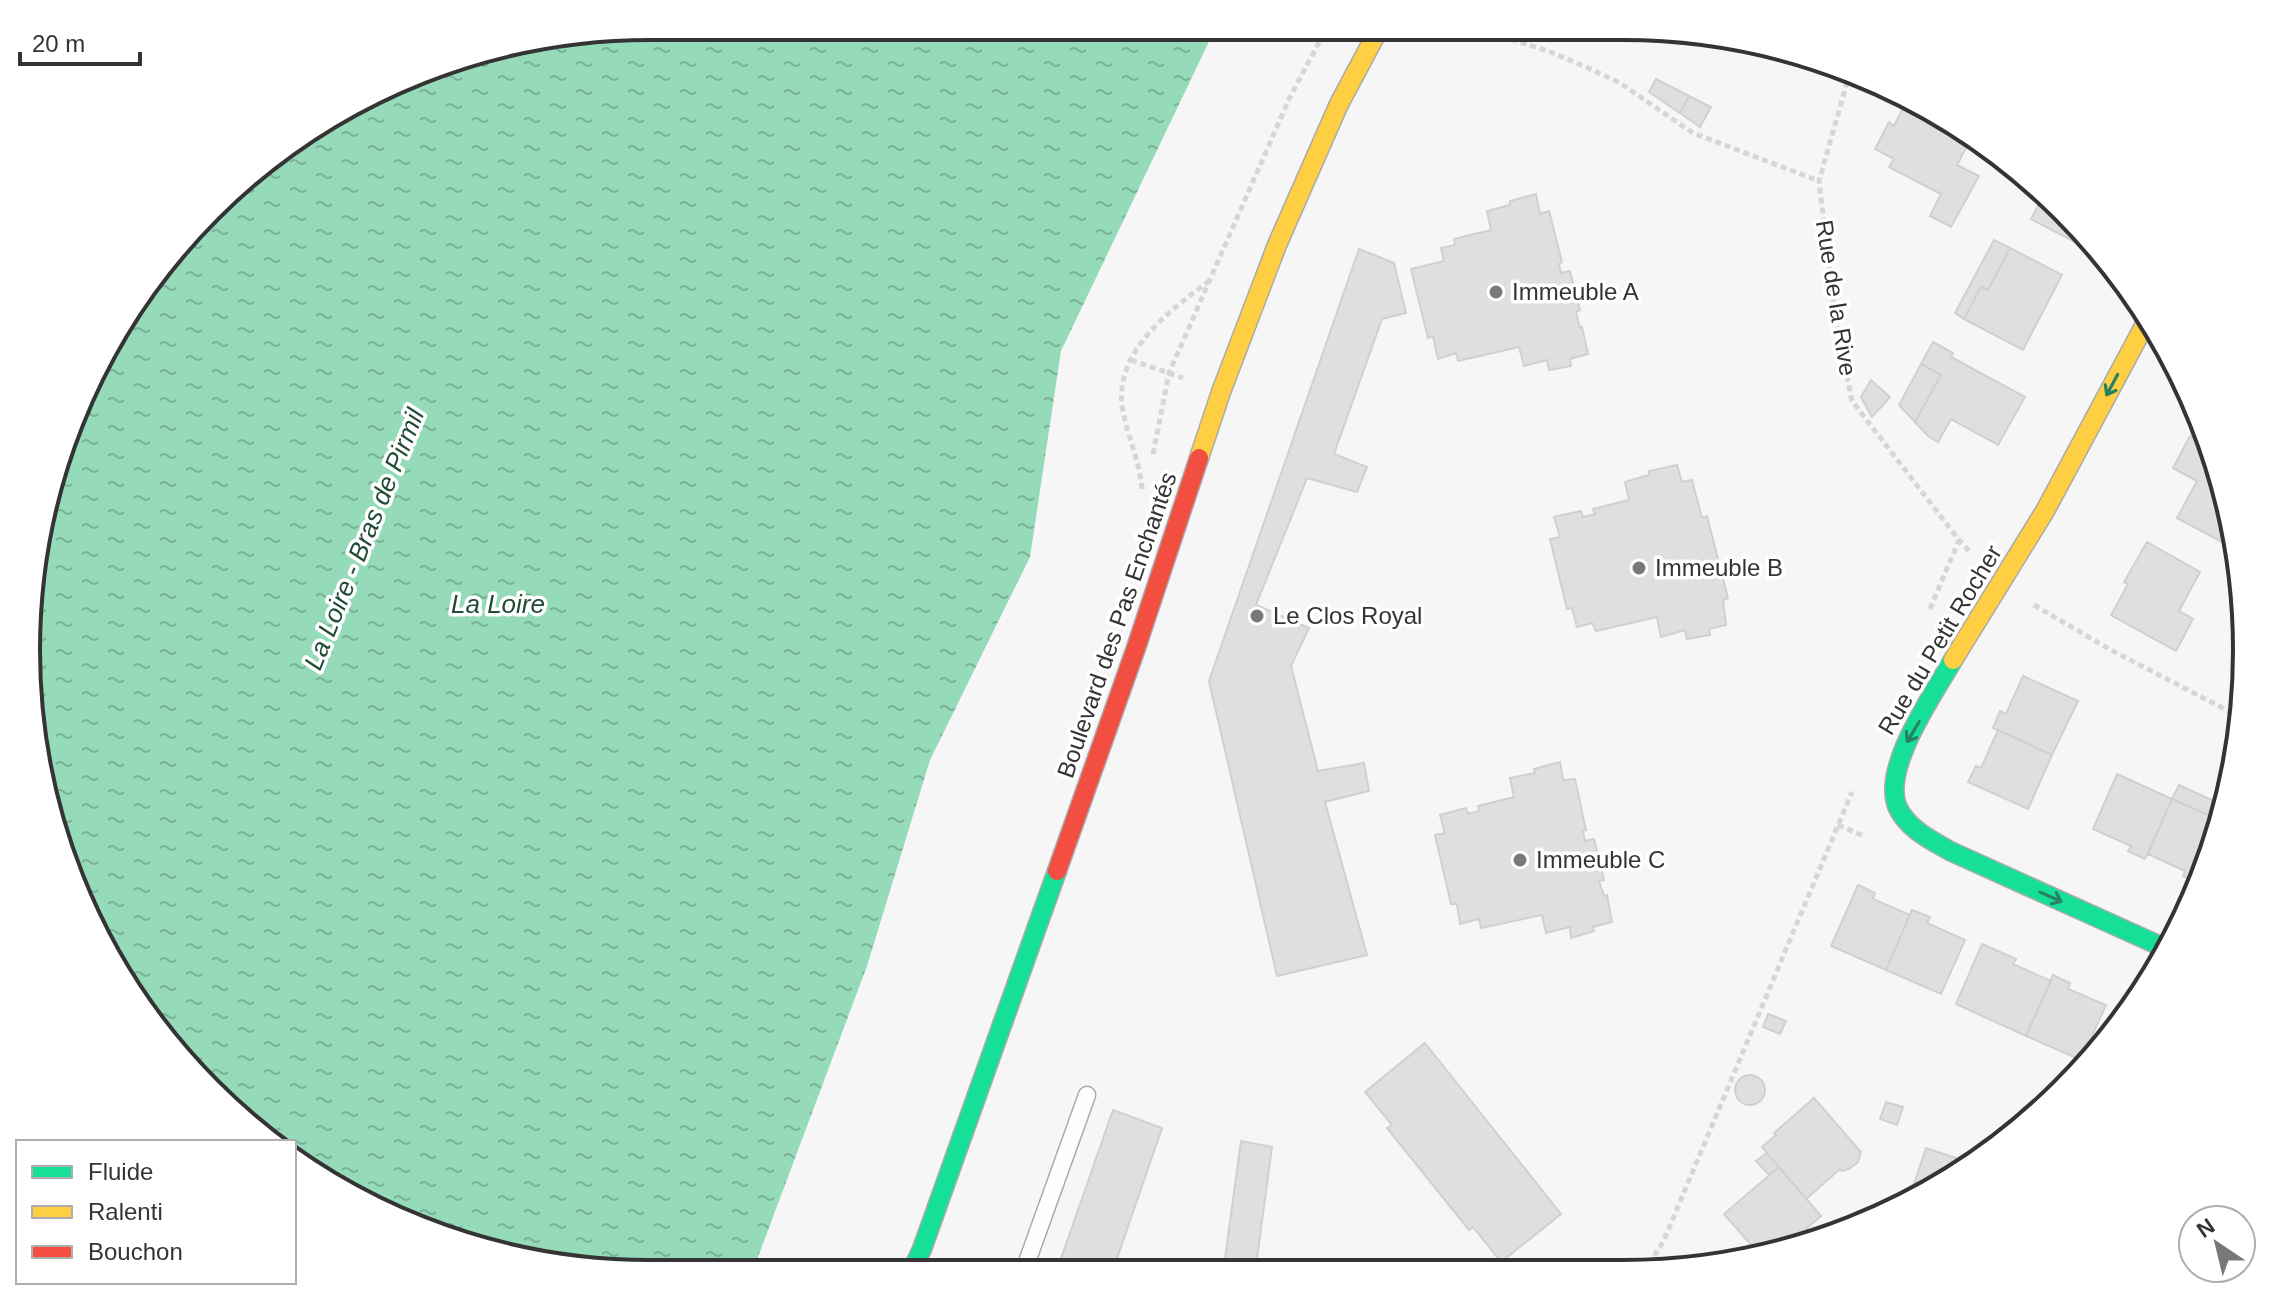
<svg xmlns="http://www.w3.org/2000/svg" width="2273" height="1300" viewBox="0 0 2273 1300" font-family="Helvetica,sans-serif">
<defs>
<pattern id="water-ripples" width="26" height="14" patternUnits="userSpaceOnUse" patternTransform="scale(2)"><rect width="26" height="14" fill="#96dbb9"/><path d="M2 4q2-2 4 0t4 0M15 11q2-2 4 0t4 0" fill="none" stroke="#7bb297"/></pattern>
</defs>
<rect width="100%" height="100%" fill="#f7f6f7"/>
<path fill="url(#water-ripples)" d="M650,26L1216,27L1061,351L1030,557L930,760L867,966L752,1273H609L449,1241L304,1169L294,1160V1142H275L155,1030L59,851L27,690L47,488L131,303L271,155L450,59Z"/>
<path fill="#e0dfe0" stroke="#d0d0d1" stroke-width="2" d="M1656,79L1689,96L1680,113L1649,92Z
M1689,96L1711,107L1700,127L1680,113Z
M1921,107L1969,131L1993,150L1990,156L1968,144L1957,165L1979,176L1951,227L1930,216L1941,194L1889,167L1894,159L1875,149L1889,122L1894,126L1903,108L1916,115Z
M2045,193L2064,208L2097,248L2094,252L2031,219Z
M1536,194L1540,214L1549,211L1562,262L1559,264L1561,273L1570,271L1580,310L1576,312L1580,328L1582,327L1588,354L1570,359L1571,366L1549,370L1547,360L1524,366L1519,347L1458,361L1456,353L1438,359L1433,336L1428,338L1411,269L1444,261L1441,248L1455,245L1454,239L1491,230L1487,211L1510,205V201Z
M1994,240L2010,248L1988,290L1981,287L1964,319L1955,313Z
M2010,248L2062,275L2023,350L1964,319L1981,287L1988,290Z
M1359,249L1394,263L1406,313L1382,319L1334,454L1367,467L1357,492L1307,478L1256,605L1309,628L1291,666L1318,771L1364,763L1369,791L1325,802L1367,955L1277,976L1209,681Z
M1933,342L1953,353L1951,357L2025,397L1998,445L1951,419L1938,442L1928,436L1915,422L1941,375L1921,364Z
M1921,364L1941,375L1915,422L1899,405Z
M1871,380L1890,397L1872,417L1861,397Z
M2190,436L2210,446L2235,528L2237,550L2177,518L2197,481L2173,468Z
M1677,465L1682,482L1692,480L1702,518L1707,516L1728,598L1723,600L1726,625L1709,629L1710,635L1687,639L1685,630L1661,637L1657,617L1596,631L1592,623L1577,627L1572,608L1567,609L1550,539L1560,537L1554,517L1581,511L1583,517L1595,514L1593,509L1629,500L1625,482L1649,475V471Z
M2147,542L2200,572L2179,611L2193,619L2176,651L2111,615L2128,584L2124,582Z
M2023,676L2078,701L2052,755L1993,728L2000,711L2006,714Z
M1998,730L2052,755L2028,809L1968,782L1976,766L1981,768Z
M1560,762L1563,780L1575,779L1586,830L1583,831L1585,841L1594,839L1604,880L1599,881L1604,896L1607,895L1612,922L1593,927L1594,931L1571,938L1570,927L1546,933L1542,915L1481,928L1479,919L1460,924L1457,904H1451L1435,835L1445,833L1440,815L1466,808L1468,814L1479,811L1478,806L1514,797L1510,778L1535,773L1534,769Z
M2117,774L2172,799L2145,859L2128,851L2131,846L2093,829Z
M2179,785L2216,802L2210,816L2172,799Z
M2172,799L2220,820L2200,883L2183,876L2185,871L2148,854Z
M1858,885L1875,893L1873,899L1910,915L1886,970L1831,946Z
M1912,910L1930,917L1927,923L1965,940L1941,994L1886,970Z
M1982,944L2016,959L2013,964L2051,981L2026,1036L1956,1004Z
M2053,975L2070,983L2068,989L2106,1005L2081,1060L2026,1036Z
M1768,1014L1786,1021L1780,1034L1763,1027Z
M1425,1043L1561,1214L1501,1262L1473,1227L1469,1230L1387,1128L1392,1125L1365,1092Z
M1735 1090a15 15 0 1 1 30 0a15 15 0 1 1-30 0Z
M1814,1098L1861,1152L1858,1162L1849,1169L1842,1171L1840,1169L1806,1199L1762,1147L1776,1135L1774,1133Z
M1886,1102L1903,1107L1897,1125L1880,1119Z
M1113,1110L1162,1128L1112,1273H1056Z
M1241,1141L1272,1147L1255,1273H1223Z
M1926,1148L1971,1163L1935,1190L1908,1202Z
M1767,1153L1779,1167L1769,1175L1756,1161Z
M1779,1167L1821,1216L1807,1228L1812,1233L1796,1246L1759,1254L1724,1214Z"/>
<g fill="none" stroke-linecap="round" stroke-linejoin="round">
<g stroke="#abaaab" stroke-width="19">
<path id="lane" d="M1023,1273L1087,1095"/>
</g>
<g stroke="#abaaab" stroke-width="21">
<path id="fast" d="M1953,660C1934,694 1880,769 1898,808C1908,829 1931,840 1950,851L2167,949
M911,1273L922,1249L1057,871"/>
</g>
<g stroke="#abaaab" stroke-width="21">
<path id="slow" d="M1199,458L1221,392L1277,245L1339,104L1380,27
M1953,660L2045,511L2149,317"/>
</g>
<g stroke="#abaaab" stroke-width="21">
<path id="jam" d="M1057,871L1136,648L1199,458"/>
</g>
<path stroke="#d6d6d7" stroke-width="5" stroke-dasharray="6 4" stroke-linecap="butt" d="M1473,27L1548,51L1586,67L1620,83L1693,133L1819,181
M1850,72L1819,181L1836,323L1852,401L1959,540L1971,553
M1131,360L1183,378
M1153,454L1169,373L1290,97L1327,27
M1142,489C1140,462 1128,438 1123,411C1112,353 1168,312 1209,281
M2034,605L2111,650L2240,717
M1930,609L1959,540
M1838,825L1864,836
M1644,1273L1664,1240L1852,792"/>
<use href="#lane" stroke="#fefefe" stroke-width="16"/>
<use href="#fast" stroke="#16e098" stroke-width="18"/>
<use href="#slow" stroke="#ffcf43" stroke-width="18"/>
<use href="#jam" stroke="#f24e42" stroke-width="18"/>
</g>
<defs><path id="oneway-shaft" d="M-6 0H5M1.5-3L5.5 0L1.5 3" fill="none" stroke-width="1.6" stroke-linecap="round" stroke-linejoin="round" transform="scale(2)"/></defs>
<g stroke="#278162">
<use href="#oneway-shaft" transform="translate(2112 385) rotate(118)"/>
<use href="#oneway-shaft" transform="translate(1913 732) rotate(121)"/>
<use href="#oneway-shaft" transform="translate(2051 897) rotate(24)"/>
</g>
<g fill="#797879" stroke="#fff" stroke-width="3">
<circle cx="1496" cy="292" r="8"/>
<circle cx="1639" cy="568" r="8"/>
<circle cx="1257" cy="616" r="8"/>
<circle cx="1520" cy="860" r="8"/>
</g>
<g text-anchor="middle" stroke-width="7" stroke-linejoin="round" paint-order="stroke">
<g font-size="24" fill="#353435" stroke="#fff" text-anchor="start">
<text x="1512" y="300">Immeuble A</text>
<text x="1655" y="576">Immeuble B</text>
<text x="1273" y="624">Le Clos Royal</text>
<text x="1536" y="868">Immeuble C</text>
</g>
<g font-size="24" fill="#353435" stroke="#fff">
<text transform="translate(1836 298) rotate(81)" y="8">Rue de la Rive</text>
<text transform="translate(1117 625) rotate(-71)" y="8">Boulevard des Pas Enchantés</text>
<text transform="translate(1940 640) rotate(-59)" y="8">Rue du Petit Rocher</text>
</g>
<g font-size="26" font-style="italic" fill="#214b36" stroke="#fff">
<text transform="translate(364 539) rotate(-68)" y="9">La Loire - Bras de Pirmil</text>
<text x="498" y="613">La Loire</text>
</g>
</g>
<path d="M0 0H2273V1300H0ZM650 40H1623A610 610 0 0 1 2233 650V650A610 610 0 0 1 1623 1260H650A610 610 0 0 1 40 650V650A610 610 0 0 1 650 40Z" fill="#fff" fill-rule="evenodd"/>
<path fill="none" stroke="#353435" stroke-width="4" d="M650 40H1623A610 610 0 0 1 2233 650V650A610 610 0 0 1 1623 1260H650A610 610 0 0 1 40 650V650A610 610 0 0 1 650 40Z"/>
<rect x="16" y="1140" width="280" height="144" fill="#ffffff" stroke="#aeaeae" stroke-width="2"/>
<rect x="32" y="1166" width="40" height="12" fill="#16e098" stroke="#aeaeae" stroke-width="2"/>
<text x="88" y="1180" font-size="24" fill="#353435">Fluide</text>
<rect x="32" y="1206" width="40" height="12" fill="#ffcf43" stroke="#aeaeae" stroke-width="2"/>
<text x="88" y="1220" font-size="24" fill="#353435">Ralenti</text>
<rect x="32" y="1246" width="40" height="12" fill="#f24e42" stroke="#aeaeae" stroke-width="2"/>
<text x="88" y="1260" font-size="24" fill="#353435">Bouchon</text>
<g transform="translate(2217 1244) rotate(325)"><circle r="38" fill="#ffffff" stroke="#aeaeae" stroke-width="2"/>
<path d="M0-6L14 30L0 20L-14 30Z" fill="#797879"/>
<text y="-12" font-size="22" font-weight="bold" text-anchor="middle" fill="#353435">N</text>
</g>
<path d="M20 52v12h120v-12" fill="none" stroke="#353435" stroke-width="4"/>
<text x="32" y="52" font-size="24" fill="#353435" stroke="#ffffff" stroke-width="6" paint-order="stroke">20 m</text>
</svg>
